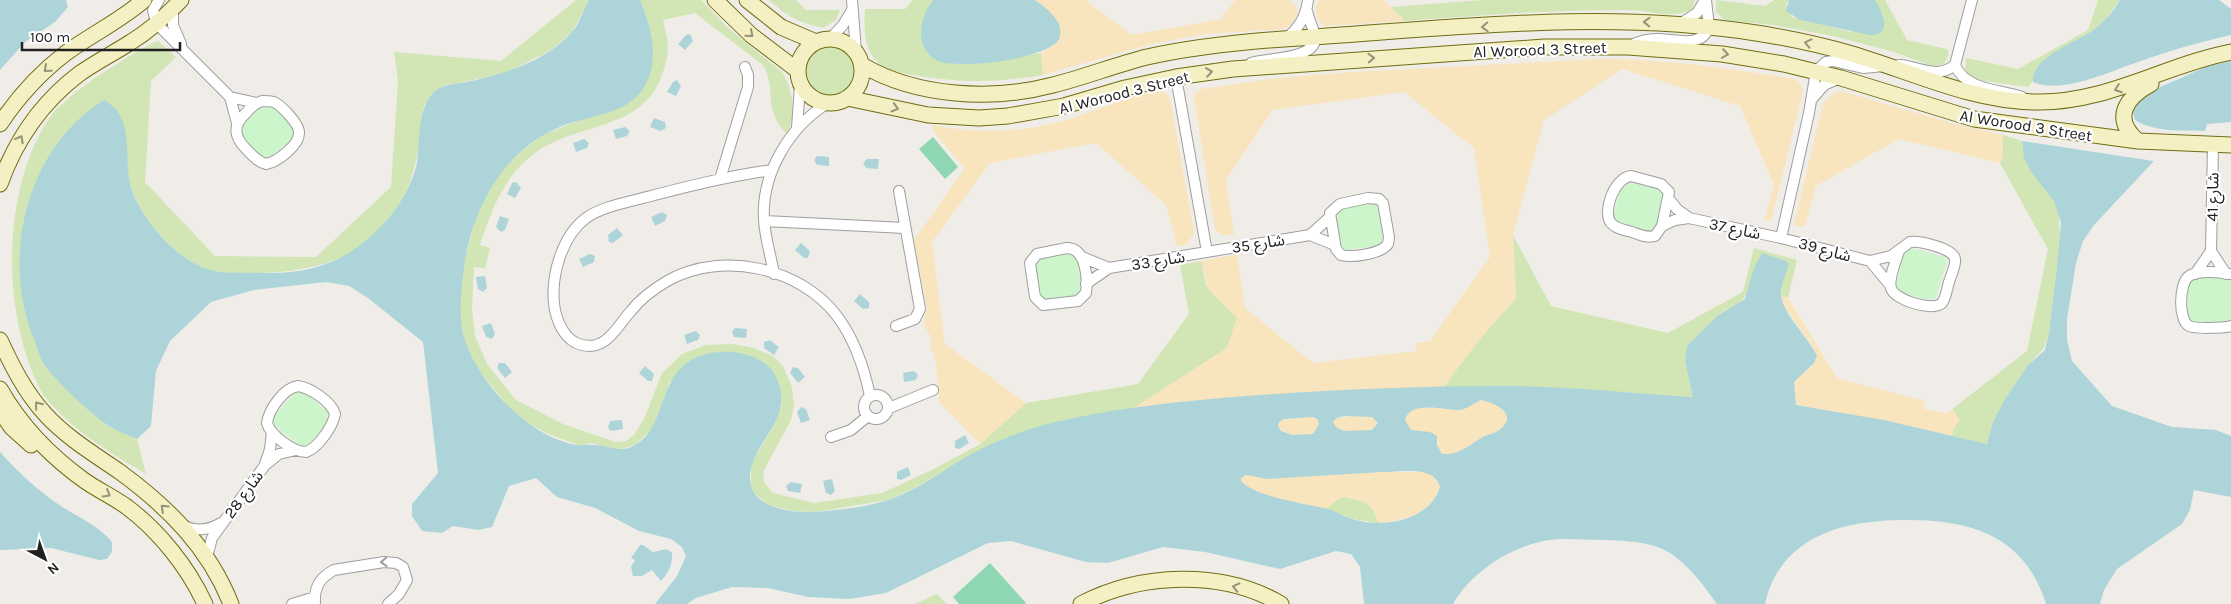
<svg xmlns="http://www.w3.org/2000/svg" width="2231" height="604" viewBox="0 0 2231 604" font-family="Karla,'Noto Sans Arabic',sans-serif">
<rect width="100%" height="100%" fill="#f0ede8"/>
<path fill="#d2e5b4" d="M576,0H589L572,32L550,51L505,73L444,86L424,105C419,147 417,185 389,219C358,256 334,264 288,271C271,273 228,275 212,271C176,260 137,216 129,179C126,166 127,151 126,137L45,366L107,425L137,439L146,474C109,452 72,430 44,396C0,319 0,185 53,113C82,83 117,64 152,43L158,41L176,57L151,81L145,182L215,256L316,257L391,187L398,81L394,52L501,61Z
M640,0H701L727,27L781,71C793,87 797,116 787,134C762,110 777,88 763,65L695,13L663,20C664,26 666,32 667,38C669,50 667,61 663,72C644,134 574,120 530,157C502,180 491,212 480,245L490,248L485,268L474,267L472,310L475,336L487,364L516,400L563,424L615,442L626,441L634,435L644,419L662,373L682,354L706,345L732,344L754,348L773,356L783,366L792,387L794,406L791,420L763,472L764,482L773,493L814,503L882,493L934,469L980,444L1026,403L1138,384L1189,314L1180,265L1201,261L1206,285L1235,315L1237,318L1227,348L1134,408L1063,420L1018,434L986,447L913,489L888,500L816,512L793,511L769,505L754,493L751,486V469L754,459L775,424L782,405L777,379L691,362L670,382L656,422L651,430L635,445L617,450L591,443L581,446L546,433L525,421L509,407L476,367L466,346L462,327L459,306L464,263L476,217L488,190L503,169L524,149L543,135L577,121L649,25Z
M769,0H796L806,10H840L836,20L823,28C800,23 786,16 769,0Z
M913,0H933L930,4L953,64L978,63L1041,53L1043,75C995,83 962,83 914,75C904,73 889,71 881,65C863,52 864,28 865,9H905Z
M1483,0H1695L1692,9C1676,20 1646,10 1628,10C1553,10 1480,15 1405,21L1391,7Z
M1716,0L1765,6L1774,0H1789L1786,5L1792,17L1851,32L1883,15L1875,0H1885L1907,40L1947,49L1949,54L1944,64L1932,66L1894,52L1833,36L1773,25L1725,20L1716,12Z
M2098,0H2120L2103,22L2092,31L2045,59L2029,87L1976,80L1965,71L1966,58L2018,69L2088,30Z
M806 71a24 24 0 1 1 48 0a24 24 0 1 1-48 0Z
M2003,135L2022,141C2026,175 2040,175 2054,201C2068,227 2053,302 2049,333C2043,356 2040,349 2029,365C2011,390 1995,413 1987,444L1952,436L1953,429L1959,420L1952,409L2027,351L2048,249L2000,163L2003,156Z
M1513,235L1551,306L1668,333L1743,292L1754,248L1797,260L1788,298L1781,296L1782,287L1747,293C1742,305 1728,307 1717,316C1704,328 1695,346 1685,361L1694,397L1562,388L1444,387V384L1479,340L1516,298Z
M1345,497L1366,502L1374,511L1378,523L1353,519L1325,508L1340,498Z
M937,594L947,604H915Z"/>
<path fill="#f8e5be" d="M1035,0H1085L1132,35L1221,19L1235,0H1288L1295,4L1298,13L1292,24L1284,29L1206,34L1147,45L1043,75L1041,53C1073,36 1057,16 1035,0Z
M1319,0H1384L1405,21L1325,26C1316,20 1313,9 1319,0Z
M1597,59C1666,59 1727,68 1795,79L1800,83L1803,91L1771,221H1764L1774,185L1740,106L1622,69L1544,120L1513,235L1516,298L1479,340L1444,387C1340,390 1237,395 1134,408L1227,348L1237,318L1209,290L1201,261L1237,254L1245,308L1313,363L1417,351L1416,343L1430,341L1490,257L1474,148L1404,92L1273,110L1226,180L1234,235H1221L1215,229L1194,98V94L1201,89L1278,78L1353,72Z
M1157,91L1164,92L1170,98L1194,232L1188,243L1177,247L1166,205L1096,143L990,163L932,242L945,344L1026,403L980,444L939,402L936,362L931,348L930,335L925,328L924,320L927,308L914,240L965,168L933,131V125C977,134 1022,133 1066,120C1096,111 1126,97 1157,91Z
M1841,91L1955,124L2003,135V156L2000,163L1899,139L1816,186L1805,227L1794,225L1823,103L1835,93Z
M1781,296L1788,298L1837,378L1925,401L1923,409L1947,413L1952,409L1960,420L1953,429L1952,436L1884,420L1796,405L1794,382L1814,364L1813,347L1786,309Z
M1481,400C1495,403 1520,414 1499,430C1494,434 1487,434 1481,438C1468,446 1459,455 1442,454L1438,451V440L1425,431L1411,430L1405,420C1410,400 1444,410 1459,410C1466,409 1474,403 1481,400Z
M1353,416L1372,417L1377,421V426C1369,435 1343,434 1334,426L1333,422L1337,418Z
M1310,417L1317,419L1319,424L1313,434L1292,435L1281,431L1278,426L1279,422L1284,419Z
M1383,472H1425L1434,476L1440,487C1431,515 1404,520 1378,523L1374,511L1363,500C1356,502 1352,498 1345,497C1337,497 1332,507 1325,508C1308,510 1252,493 1241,481V478L1246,474L1267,479Z"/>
<path fill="#cdf5cb" d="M262,104L273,105L294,127L295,135L292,139L268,159L259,157L239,135L241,124Z
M1631,180L1660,188L1665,194L1657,226L1651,231L1618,224L1613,218L1621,187L1623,183Z
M1370,201L1377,204L1379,208L1383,240L1378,246L1344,250L1341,248L1334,217L1337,209Z
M1910,248L1943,256L1947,262L1936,298C1927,302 1901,294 1896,286L1904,253Z
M1073,253C1082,263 1086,284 1080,296L1047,302L1040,298L1035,261L1042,257Z
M2197,278H2226L2231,281V320L2229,322L2195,324L2188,319V287L2189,283Z
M296,391L304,392L329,412L328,421L307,447L299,445L274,425V417Z"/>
<path fill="#8fd7b2" d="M933,137L958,167L945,179L919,149Z
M990,563L1026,603L1025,604H959L953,597Z"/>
<path fill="#add5d9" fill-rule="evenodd" d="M0,0H66L68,7L55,22L25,42L0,70Z
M589,0H640C652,29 662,65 640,93C621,116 585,116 560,127C500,152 470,213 463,275C461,295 459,313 463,333C473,378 529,438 577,445C583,446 589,444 595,445C609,446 619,453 633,446C674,426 651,356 721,352C736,351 755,355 767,365C779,376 784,394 780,410C775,429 760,443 753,462C738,504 782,513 814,512C839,510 868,507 891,499C925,487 953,462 985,447C1011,435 1041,424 1069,419C1136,405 1205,399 1273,394C1348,389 1423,386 1498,386C1563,386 1628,393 1693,397L1685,361L1687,346L1717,316L1745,299L1754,268L1762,253L1786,261L1789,264C1786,274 1780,286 1781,295C1783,314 1809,338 1817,356L1814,363L1794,382L1796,405L1884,420L1987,444L1993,422L2005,399L2029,364L2045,350L2049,333L2057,268L2061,223L2054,201L2032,173L2024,158L2022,141L2154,161L2094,225L2083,241L2076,263L2067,319V340L2072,361L2112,406L2172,427L2216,430L2231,436V497L2194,490L2190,510L2182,524L2117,569L2104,590L2100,604H2046C2024,533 1967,519 1901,520C1841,521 1780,537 1765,604H1717C1704,586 1689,565 1670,553C1650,541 1626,541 1603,540C1586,540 1567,538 1549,540C1512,546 1472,571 1453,604H1364L1360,567L1351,554L1336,551L1280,569L1205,552L1163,547L1108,563L1086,562L1011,541L988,543L886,593L850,599L808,597L768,588L732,587L696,598L687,604H655L677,576L686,556L682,547L671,539L639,531L595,508L557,497L536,478L509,486L492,527L478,530L453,526L442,533L422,531L412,516V504L438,473L423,342L368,298L349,286L326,282L254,290L211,302L170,341L156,371L151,426L137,439C127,434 115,431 106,424C88,411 59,384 46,367C40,359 37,347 34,339C0,257 27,147 104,100C133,116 125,148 129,178C134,213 179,265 215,271C230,274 248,272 264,273C317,274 352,259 387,220C400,206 413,182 417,163C420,141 417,112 432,94C439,85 455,84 466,82C503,74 545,62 571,33C579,25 583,10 589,0ZM1481,400C1495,403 1520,414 1499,430C1494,434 1487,434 1481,438C1468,446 1459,455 1442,454L1437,445V436L1430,432L1411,430L1405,420C1410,400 1444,410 1459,410C1466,410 1474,403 1481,400ZM1344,416L1372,417L1378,423L1372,430L1344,431L1336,427L1333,422L1337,418ZM1313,417L1317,419L1319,424L1313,434L1292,435L1281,431L1278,426L1279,422L1284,419ZM1383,472C1400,472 1435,465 1440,487C1430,520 1385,528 1356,520C1344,517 1335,510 1324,508C1304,504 1254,496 1241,481V478L1246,475L1267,479Z
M933,0H1035C1047,9 1066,22 1059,39C1049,59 954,71 936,60C927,55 922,46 921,35C921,22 925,11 933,0Z
M1789,0H1875C1883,12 1893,35 1870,35L1800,20L1786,11Z
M2120,0H2219L2231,9V35C2200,42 2168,51 2138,62C2111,71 2061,95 2033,82C2030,58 2076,42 2092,31C2103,23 2113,12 2120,0Z
M690,34L693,41L685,50L678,44L686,35Z
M2231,61V122L2207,124L2205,131C2182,130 2156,133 2135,120L2132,109L2142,95L2208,66Z
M677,80L681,86L676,96L667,92L673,82Z
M654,118L665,122L666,128L661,131L650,127Z
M625,127L630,131L627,136L616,139L613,130Z
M584,139L589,143L587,148L576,152L573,143Z
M817,156L829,157V166L817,165L814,160Z
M867,159H879L878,169L866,168L863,163Z
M516,182L521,188L515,198L507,194L512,183Z
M662,212L667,215L665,221L655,226L651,217Z
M500,216L509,219L505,230L501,232L496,227Z
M617,228L623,235L613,243L609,242L608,235Z
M801,243L810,251L808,258H804L795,250Z
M590,254L595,256L594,262L583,267L579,259Z
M485,276L487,288L483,292L478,289L476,277Z
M860,294L869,302V308L863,309L854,301Z
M491,323L495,334L492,339L486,337L482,326Z
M735,328L747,329L746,338L734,337L732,332Z
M696,331L700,335L698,340L687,344L684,335Z
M770,340L779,347L774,355L764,348V342Z
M499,363H505L512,372L505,378L497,368Z
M645,366L654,374L652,381H648L639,373Z
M793,367L798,368L805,377L798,383L790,373Z
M914,371L918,375L916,380L904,382L903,373Z
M801,407L806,409L810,420L801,423L797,412Z
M622,420L623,429L611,431L608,428L610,421Z
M965,435L969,443L959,449L955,448V441Z
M0,452C16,470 35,488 55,502C75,516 97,524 112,542V552L107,559L99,560L51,548L0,550Z
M908,467L911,475L901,480L897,479V472Z
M832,479L835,491L831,495L826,493L823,481Z
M791,482L802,484L800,493L788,491L786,486Z
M640,545H643L653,552L667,549L672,553C673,565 668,573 661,581L652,570L642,576H633L631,567L635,560L631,558Z"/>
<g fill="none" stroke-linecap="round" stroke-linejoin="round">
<g stroke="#9e9e9e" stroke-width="12">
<path id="street" d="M159,0L153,10L156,23L230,97L237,123
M852,0L856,51
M1972,0L1955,65C1966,91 1999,89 2022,97
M173,8V25L181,44
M1680,24L1697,13L1705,0
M830,39L843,25L852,10
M1285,39C1299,29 1306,17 1308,0
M1631,45C1638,42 1646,39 1655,39C1673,38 1701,50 1709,27L1706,0
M1251,63C1267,58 1316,59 1315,38C1314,29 1309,20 1307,11
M1899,65C1919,66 1936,80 1955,65
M1176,77L1207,252
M230,97L256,103
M1812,99L1824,85L1840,78
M262,101C266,101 270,101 274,102C282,106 299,124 299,132C300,145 277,162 266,164C258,162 253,156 247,150C234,137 232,126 246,113C251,107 255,103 262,101Z
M797,128L800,85
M2213,144L2211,251L2226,274
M772,170C728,176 686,187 643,198C624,203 602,207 586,218C562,236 551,275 554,304C556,320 564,341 582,345C607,351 617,326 631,311C641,298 655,288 669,280C722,251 800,267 837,316C855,340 864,367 870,396
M1631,176L1661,184L1669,192L1662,226L1655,236C1647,238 1640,235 1632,232C1625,230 1616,229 1611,223C1602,212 1614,178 1631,176Z
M720,179L748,87V75L745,67
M1368,198L1379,199L1383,203L1389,237L1388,244C1381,254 1352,258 1341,255L1336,249L1330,213L1340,204Z
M1668,198L1677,209L1689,218
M764,221L905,228
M1662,226L1675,220L1689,218L1781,238L1870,261L1891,256L1910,242C1920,241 1953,248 1955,259C1956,266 1951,275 1949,282C1947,288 1946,298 1942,303C1933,312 1894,300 1891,288C1888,279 1896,261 1899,251
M1310,235L1335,245
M1781,238L1809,113L1816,71L1826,62L1833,61L1863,68L1884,66
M1067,248C1086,248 1088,278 1086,293L1078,301L1043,305L1035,297L1030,263L1037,254Z
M1082,257L1109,268
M1870,261L1890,285
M774,274C771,256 765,238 764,220C761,174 789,127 828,103
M2195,274L2211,251
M2231,274C2220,272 2198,270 2189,276C2179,283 2178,320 2189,326C2195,329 2223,328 2231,326
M1086,284L1109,268L1310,235L1329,218
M896,326L915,319L920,309L899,191
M298,386C310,388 331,401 335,414C333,426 318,448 306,452C293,452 270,435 267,423C269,409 284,388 298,386Z
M864 407a12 12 0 1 1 24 0a12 12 0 1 1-24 0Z
M889,408L933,390
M831,437L851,430L868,416
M265,464L270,449L272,432
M183,525C195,532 209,530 221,523
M207,557L212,538L265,465L279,454L296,450
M292,604L315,597
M315,604C314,588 319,578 334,570L384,562L396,563L403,567L407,580L399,594L388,604"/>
</g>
<g stroke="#6f6d10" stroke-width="17">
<path id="secondary" d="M715,0L751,35L797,70
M747,0L781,27L816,42
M798 71a32 32 0 1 1 64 0a32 32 0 1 1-64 0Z
M862,65C917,97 992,101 1053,85C1085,77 1115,65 1147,57C1202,45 1259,40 1315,37C1461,27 1610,10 1756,33C1788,38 1821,45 1852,54C1912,72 1971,101 2035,102C2105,104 2164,65 2231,52
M847,98L928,115L979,118L1008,116L1064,106L1125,88L1176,77L1233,69L1544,47H1628L1722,54L1784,64L1841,78L1974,119L2138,141L2231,145
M0,124C18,97 41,72 66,53C92,34 120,21 144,0
M2138,141C2112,119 2125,98 2151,84
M0,184C16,139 41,103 79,74C96,62 114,53 131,42C149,31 167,15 181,0
M0,340C12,366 25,392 45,414C67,438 94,454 120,472C168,507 209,548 231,604
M0,389C21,426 50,456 85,481C98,490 113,497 127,507C159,531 188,567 205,604
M0,411L12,428L31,445
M1081,604C1140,573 1222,569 1281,604"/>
</g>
<use href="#street" stroke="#fff" stroke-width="10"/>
<use href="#secondary" stroke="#f4f0c3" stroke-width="15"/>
</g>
<defs><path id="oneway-chevron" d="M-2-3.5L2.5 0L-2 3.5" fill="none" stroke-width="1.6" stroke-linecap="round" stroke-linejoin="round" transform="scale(1.25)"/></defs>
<g stroke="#95937a">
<use href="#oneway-chevron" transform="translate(1647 22) rotate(-178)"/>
<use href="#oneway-chevron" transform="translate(1485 27) rotate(177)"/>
<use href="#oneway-chevron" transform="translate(750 34) rotate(41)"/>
<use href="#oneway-chevron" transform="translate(1808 43) rotate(-167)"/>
<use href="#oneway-chevron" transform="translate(1725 54) rotate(8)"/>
<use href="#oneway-chevron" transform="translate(1371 58) rotate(-2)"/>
<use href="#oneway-chevron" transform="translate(47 69) rotate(139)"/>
<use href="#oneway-chevron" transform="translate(1209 72) rotate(-8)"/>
<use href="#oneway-chevron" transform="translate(2118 89) rotate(160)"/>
<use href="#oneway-chevron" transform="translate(895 108) rotate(16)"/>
<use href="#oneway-chevron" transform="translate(20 139) rotate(-62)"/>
<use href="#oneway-chevron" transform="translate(38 405) rotate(-128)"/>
<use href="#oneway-chevron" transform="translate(107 494) rotate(31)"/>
<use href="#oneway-chevron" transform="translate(164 508) rotate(-137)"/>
<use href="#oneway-chevron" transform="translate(1236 587) rotate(-167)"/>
</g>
<use stroke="#9b9b9b" href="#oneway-chevron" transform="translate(384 562) rotate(177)"/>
<g text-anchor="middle" stroke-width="4.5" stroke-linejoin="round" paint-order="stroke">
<g font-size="16" fill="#212121" stroke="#fff">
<text transform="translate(1540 49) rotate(-2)" y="6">Al Worood 3 Street</text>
<text transform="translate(1124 92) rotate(-14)" y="6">Al Worood 3 Street</text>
<text transform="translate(2026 125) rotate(9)" y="6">Al Worood 3 Street</text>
<text transform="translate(2212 197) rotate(-89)" y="6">شارع 41</text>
<text transform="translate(1735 228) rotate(12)" y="6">شارع 37</text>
<text transform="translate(1258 243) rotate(-9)" y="6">شارع 35</text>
<text transform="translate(1825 249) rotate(15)" y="6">شارع 39</text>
<text transform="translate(1158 260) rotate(-9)" y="6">شارع 33</text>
<text transform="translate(243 494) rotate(-54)" y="6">شارع 28</text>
</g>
</g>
<g transform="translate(45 559) rotate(139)" stroke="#ffffff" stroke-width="4" paint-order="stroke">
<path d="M0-4L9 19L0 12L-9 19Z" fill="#212121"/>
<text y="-8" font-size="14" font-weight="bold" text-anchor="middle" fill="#212121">N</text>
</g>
<path d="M22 42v8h158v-8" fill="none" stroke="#212121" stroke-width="2.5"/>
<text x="30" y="42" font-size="15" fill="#212121" stroke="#ffffff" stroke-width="4" paint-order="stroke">100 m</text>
</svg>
